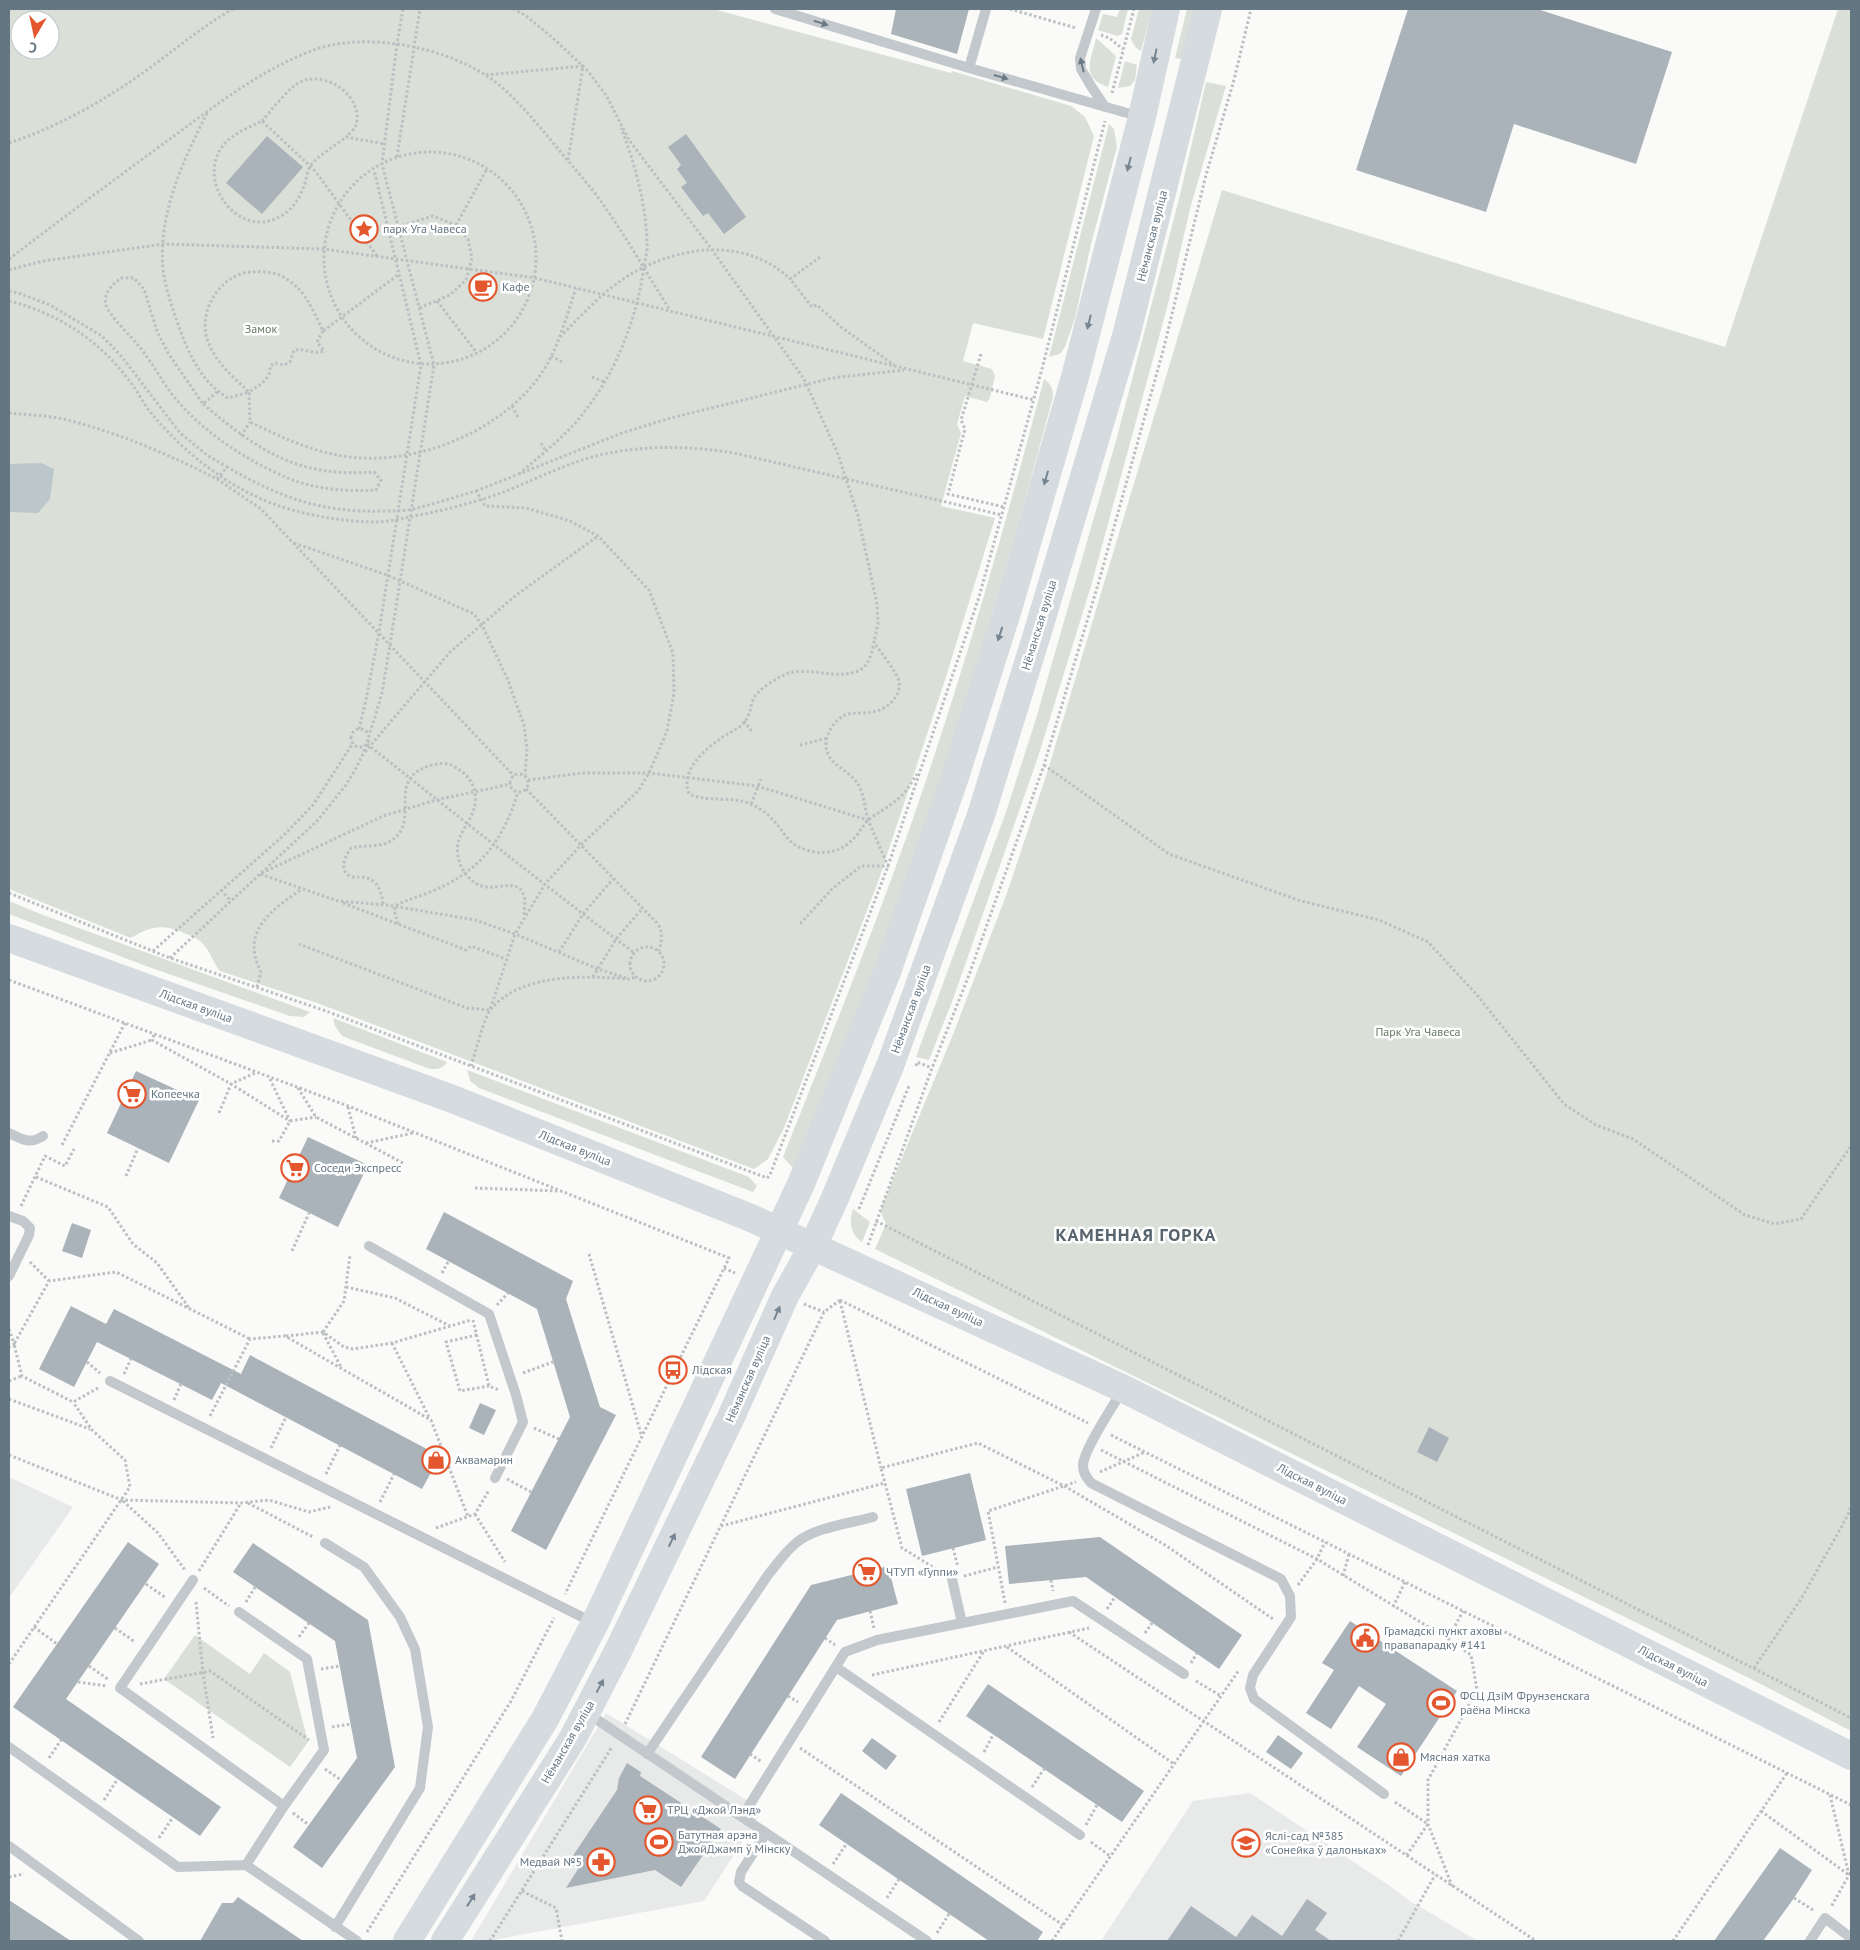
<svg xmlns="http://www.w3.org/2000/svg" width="1860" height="1950" viewBox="0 0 1860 1950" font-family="'PT Sans',sans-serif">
<rect width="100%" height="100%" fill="#fafaf8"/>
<path fill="#e8e9e9" d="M9,1477L73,1507L9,1598Z
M606,1713L763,1810L704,1901L488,1941H471Z
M1250,1793L1390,1886L1408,1900L1478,1941H1101L1193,1801Z"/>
<path fill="#dadfd7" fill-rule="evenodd" d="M9,9H713L951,73L952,71L1071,106L1085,117L1094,136L1043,339L973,323L963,361L992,369L995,376L990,398L987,402L965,396L957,424L961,433L941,506L995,518L944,683L879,879L784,1128L768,1159L754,1169L317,1003L220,971C213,963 211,952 203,944C199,939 193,936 186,934C165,924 151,925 131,938L9,889ZM20,20H50V50H20Z
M1120,9H1128L1122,34L1117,36L1098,30L1103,14L1117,17Z
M1139,9H1152L1141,51L1135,47L1131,39Z
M1187,9H1195L1182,59L1175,58Z
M1838,9H1851V1731L1751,1679L875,1249L886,1224L880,1211L954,1032L1007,893L1048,770L1222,190L1725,347Z
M1096,38L1116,56L1108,87C1080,77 1091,61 1096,38Z
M1125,61L1137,65L1135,80L1130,86L1118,88Z
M1206,82L1226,86L1191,205L1168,304L1091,586L1038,757L953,999L929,1060L916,1057L1006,812L1035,722L1116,441L1180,195Z
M1109,124L1114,129L1117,147L1091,244L1075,318L1065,347L1060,354L1049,357Z
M1044,379C1051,384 1053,388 1053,397C1005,577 951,757 887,933C858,1012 825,1090 794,1169L783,1157C826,1049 870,940 909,830C961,682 1004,530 1044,379Z
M9,901L43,915L310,1012L304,1017L290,1016L146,966L9,914Z
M333,1018L447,1062C443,1069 438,1069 430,1069L342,1036L335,1026Z
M467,1070L749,1177L757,1186L753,1192L479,1088L470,1081Z
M853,1209L870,1222L862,1242C850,1234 849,1222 853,1209Z
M195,1635L250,1674L264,1653L290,1672L308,1742L290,1767L164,1679Z"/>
<path fill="#bbc7cb" d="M41,463L54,469L50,499L38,513L9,512V464Z"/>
<path fill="#aab3b9" d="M896,9H969L957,54L891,34Z
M1408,9H1537L1672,52L1636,164L1514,124L1486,212L1356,170Z
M686,134L746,217L724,234L708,213L703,216L681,187L687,183L677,169L681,165L668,147Z
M267,136L303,167L262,214L226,183Z
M136,1071L199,1100L169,1163L107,1133Z
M308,1137L368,1165L338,1227L279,1198Z
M444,1212L573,1281L566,1299L600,1407L616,1415L546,1550L511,1531L570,1417L537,1309L426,1249Z
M72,1223L91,1230L82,1258L62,1251Z
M71,1306L106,1324L114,1309L241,1374L250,1355L440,1456L422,1489L221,1383L212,1400L97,1342L74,1387L39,1369Z
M480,1403L496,1410L484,1435L469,1428Z
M1429,1427L1449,1438L1437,1462L1417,1452Z
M970,1473L986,1540L922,1556L906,1489Z
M1100,1537L1242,1635L1219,1669L1086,1577L1009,1584L1005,1546Z
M128,1542L159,1564L66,1699L221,1807L200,1836L13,1707Z
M253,1543L368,1620L395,1767L322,1868L293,1847L357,1758L335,1641L233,1572Z
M888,1566L898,1604L837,1620L735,1779L701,1757L811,1585Z
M1350,1621L1457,1691L1401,1776L1357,1747L1386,1704L1359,1686L1331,1729L1306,1713L1334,1670L1322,1663Z
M988,1684L1144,1791L1122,1822L966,1716Z
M1278,1735L1303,1753L1291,1769L1266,1752Z
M872,1738L897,1756L886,1770L862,1751Z
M627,1763L641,1772L640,1776L721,1829L681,1887L655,1870L566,1888L578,1869L568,1863L617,1790L619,1778Z
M841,1793L1043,1932L1037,1941H989L819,1825Z
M1780,1848L1812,1870L1794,1898L1763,1941H1714Z
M238,1897L303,1941H200L222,1903H233Z
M1307,1899L1327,1913L1315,1930L1331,1941H1167L1191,1906L1236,1937L1252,1915L1282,1936Z
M9,1900L71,1941H9Z"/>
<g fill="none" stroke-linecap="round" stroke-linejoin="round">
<path stroke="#bbbfc2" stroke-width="3" stroke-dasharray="2.5 2.5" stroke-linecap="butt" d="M403,9L397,44L382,164L434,365L390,645L382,693L374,720L363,754L355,770L346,785L317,821L260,874L338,901L387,905L475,920L515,934L598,969L629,979
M513,9L525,15L553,38L587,70L606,95L629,140L710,247L804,379L838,454L858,516L877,604L878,624L874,642
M1010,9L1076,28
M1101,35L1109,38L1123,49
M486,75L583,66L568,160
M1112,93L1134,9
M207,113C183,161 158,213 163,269C166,292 174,313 182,335C191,359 205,385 228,398L249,392L250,422C285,439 321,456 361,458C431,462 517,423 550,359C561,337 568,312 576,288
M262,121C272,110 287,89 300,82C327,69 367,99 355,128C353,130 349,134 347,136
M9,143C54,128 97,105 137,77C169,55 199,28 233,9
M324 258a106 106 0 1 1 212 0a106 106 0 1 1-212 0Z
M397,157L420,9
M456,225L487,169
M388,230L433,216L456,225L468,239L472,258L466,280L450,295L419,308
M377,256L316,172L310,166L262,121C250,127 236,132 226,142C192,178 238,242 281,216C295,208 301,195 306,180C307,175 308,169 311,165C320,154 335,146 346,137L384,144
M820,257L790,279L812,307L817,305L841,327L894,365
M9,259C60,220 111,182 163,144C210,110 256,72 311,51C364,30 449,47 494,81C516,98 532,118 550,139C564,157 580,174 594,192C622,229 645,271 670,310
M9,270L43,261L164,244L323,249L535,278L1034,400
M9,291L21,294L50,305L102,336L122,357L180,433L207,455L227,467
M9,301C61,314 103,343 134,387C140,396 145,406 152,414C188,458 243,499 300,512C325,518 350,522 377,522C387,522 399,519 409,517C441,511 473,503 504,492C537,479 568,462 604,454C647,445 690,446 734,453L1002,515
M437,301L477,353
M323,331L317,342L324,351C314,355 305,348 294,350L290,362L284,365L275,363L270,366C271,380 259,385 249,392C232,376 211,358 206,335C201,312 216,284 238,275C247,271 262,271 272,273C282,274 291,282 298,288C306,295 318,320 323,331L399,274
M560,337C582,315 604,290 631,274C681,245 746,237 790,279
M981,354L961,420L965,429L948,494L1004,507
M551,356L562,362
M592,377L605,382
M203,404C259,451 298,478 374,472L381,480L376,490C346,492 311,489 283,476C241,457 200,430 171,393C160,378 151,361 139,346C132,338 108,314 106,305C103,293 112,285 121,278H134L144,289L157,331L168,353L203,404L217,392
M512,406L518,417
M9,413C26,415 45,415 63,419C117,432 168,454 217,479L227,467C279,497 321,513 383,511C393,511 403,511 413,509C434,504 455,497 476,491L485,506L526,508L570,521L598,536L649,590L673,653L674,693L667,731L649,773L638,791L581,845L545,884L515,934L490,1010L467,1008L299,944
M241,436L250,422
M541,443L546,451
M519,474C542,454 567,435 585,411C616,371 635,323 643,273C644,263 648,252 647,243C646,204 635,164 621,128
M217,479L261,509L514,776
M476,491L622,433L667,419L832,378L904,370
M294,543L387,575L474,614L482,625L507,678L524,725L527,749L525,775
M744,721L753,733
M359,729L366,700L379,632L421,365L374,170
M351 738a9 9 0 1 1 18 0a9 9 0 1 1-18 0Z
M367,744C455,814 543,884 633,952
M800,745L828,738
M365,752L450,652L515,596L598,536
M1044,765L1169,854L1301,901L1379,920L1428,942L1477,995L1564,1104L1596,1125L1633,1139L1745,1215L1775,1224L1801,1219L1851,1146
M510 783a9 9 0 1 1 18 0a9 9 0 1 1-18 0Z
M528,780L582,773H649L757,786L868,820L888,866H861L832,889L799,925
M526,789L658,924C663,933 662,941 659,951
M751,804L761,779
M868,820C865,809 864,794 858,784C848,768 825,765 826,743C827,732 835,720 845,715C852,712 864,714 872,712C886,710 902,697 899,681C897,672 880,652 874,642C872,653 869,666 858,671C836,680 811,667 789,673C781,675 755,691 753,700C750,709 750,716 743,724C737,730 727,733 720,739C703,751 680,771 689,794C709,803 732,795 753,805C761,809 768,814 774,821C782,829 786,840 797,846C815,856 839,855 853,839C859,834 862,827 867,821C878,812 891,806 901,796C908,790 912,781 917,774
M221,890L231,901
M9,893L170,958L326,1011L767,1178L770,1175L888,866L979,597L1042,369L1105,121
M343,903L466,950L471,946L506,959
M383,904C382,891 377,878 361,877C356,877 358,878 353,877C338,873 344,857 351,848C367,844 385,849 397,836C417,814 388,779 429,766C438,763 447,762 455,767C464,772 471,779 474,789C482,821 450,830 459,860C462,873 474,886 487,887C501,889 521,877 525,900C525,905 524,911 524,916
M398,924L394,910L395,906C406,900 418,897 430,892C480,872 503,841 518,792
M630 964a17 17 0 1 1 34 0a17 17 0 1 1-34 0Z
M153,951L284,835L313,805L353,743
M559,952L583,914L613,879
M170,958L260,874L383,816L436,800L511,784
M593,977L616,939L642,909
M9,980L348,1106L729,1258L565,1594
M257,987L261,972C240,932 271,910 302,889
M154,1035L152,1040L231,1084L290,1121
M110,1053L152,1040
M471,1066C475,1054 484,1017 491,1009C523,972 586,976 629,979L636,977
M916,1066L917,1062L932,1068
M270,1079L290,1121
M298,1088L316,1117L403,1163
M348,1107L356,1138
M219,1113L231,1084L255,1073
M272,1141H279L290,1121L316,1117
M366,1143L413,1133
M62,1145L125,1023
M126,1176L138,1148
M36,1177L108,1207L133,1244L157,1263L190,1309
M475,1188L559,1191
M21,1206L45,1156L65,1166L74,1149
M859,1209L909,1086
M876,1221L1851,1718
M868,1245L932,1068L969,975L1044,765L1099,581L1163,351L1206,175L1234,80L1251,9
M292,1251L309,1213
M589,1254L641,1434
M30,1262L49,1281
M724,1268L735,1273
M442,1273L448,1262
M346,1287L395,1298L450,1326
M840,1300L1088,1423
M840,1301L881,1468
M804,1304L824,1312
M497,1305L508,1293
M473,1320L489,1386L499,1390
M9,1329L14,1344L9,1347
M323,1332L344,1301L350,1255
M323,1333L341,1367
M477,1335L446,1342L460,1391L489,1386
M286,1336L323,1332L344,1347L353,1349L392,1343L471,1320
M392,1343L430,1419
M87,1362L100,1373
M673,1370L686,1376
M523,1373L553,1362
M124,1374L131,1359
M9,1381L22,1376
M98,1388L73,1402L22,1376L14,1344L49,1281L116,1272L250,1339
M9,1399L90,1429
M174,1400L181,1384
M210,1416L250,1339L285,1336L431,1420L468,1517
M534,1428L559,1439
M1111,1435L1851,1805
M271,1448L286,1417
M1101,1450L1317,1559L1448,1639L1471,1655L1477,1690L1428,1780V1824L1452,1886
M9,1455L122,1500L241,1503L269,1500L309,1512L330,1507
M1100,1472L1145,1452
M326,1474L340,1445
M507,1479L531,1492
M123,1501L158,1533L185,1570
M380,1502L394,1474
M248,1503L313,1537
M475,1514L505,1562
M721,1526L885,1483
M436,1528L475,1514L489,1490
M953,1548L958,1567
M199,1571L241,1503
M941,1572L902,1548L881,1468L978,1443L1066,1487L1165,1545L1273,1619
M964,1576L998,1567
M1343,1576L1349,1554
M1051,1580L1053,1591
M146,1584L166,1598
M1298,1585L1317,1559L1325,1542
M204,1588L229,1606
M196,1602L203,1673L213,1738
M246,1602L255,1587
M1005,1603L988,1511L1076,1482
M1393,1607L1405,1582
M1107,1609L1115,1597
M870,1611L874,1628
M34,1627L57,1644
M115,1628L135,1642
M1069,1632L1536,1941
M1145,1633L1152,1623
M299,1637L309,1623
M825,1638L835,1645
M1448,1639L1463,1611
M1007,1647L1174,1764
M1191,1663L1197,1653
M9,1664L130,1487L125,1460L92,1430L73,1402
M89,1666L109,1680
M1754,1668L1801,1599L1848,1515L1851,1506
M321,1669L340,1666
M872,1675L1089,1628
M1196,1681L1221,1696
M78,1682L107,1686
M140,1684L210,1671L309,1740
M788,1696L798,1702
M939,1722L984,1651
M625,1724L824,1312L840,1300
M332,1727L351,1724
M800,1748L1063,1925
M984,1752L993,1735
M750,1754L762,1762
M49,1758L61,1740
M325,1769L341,1780
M1032,1787L1044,1769
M1830,1795L1849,1875L1831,1907
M104,1800L117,1780
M1395,1802L1428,1824L1406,1856
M1761,1811L1849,1875L1851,1872
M293,1813L309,1825
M1086,1825L1097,1805
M159,1838L173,1817
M1091,1842L1110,1856
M833,1864L847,1843
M9,1877L24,1874
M522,1891L556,1908L562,1941
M887,1898L899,1879
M1794,1898L1813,1910
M367,1932L511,1701L554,1618
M937,1933L949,1914
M490,1941L612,1747
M1052,1941L1239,1670
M1398,1941L1435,1875
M1673,1941L1787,1773"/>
<path stroke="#c3c8cc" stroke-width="10" d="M775,9L969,68L1141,117
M1096,9L1080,58L1081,69L1091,86L1105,107
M969,68L986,9
M9,1133C22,1139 30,1145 43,1136
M9,1216L23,1221L30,1228L29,1235L9,1276
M369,1246L489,1314L516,1395L523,1422L495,1478
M110,1381L594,1623
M1123,1389C1115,1403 1082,1452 1083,1466C1083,1473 1087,1478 1091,1483L1281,1579L1290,1596L1291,1617L1253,1675L1250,1688L1254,1699L1384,1794
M325,1543L364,1567L400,1617L415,1649L428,1727L420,1788L335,1927
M952,1579L962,1623
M193,1580L120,1688L284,1806
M239,1612L307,1659L324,1750L284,1806L246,1865
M836,1667L1080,1835
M587,1713L927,1941
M9,1747L178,1867L246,1865L357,1941
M647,1754L768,1575C777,1564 785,1552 796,1543C813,1528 851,1523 873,1517
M742,1817L845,1652L877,1640L1073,1601L1184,1674
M766,1833L741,1872L739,1882L742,1886L825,1941
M9,1846L139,1941
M1810,1941L1825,1918L1851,1938"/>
<path stroke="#d6dbdf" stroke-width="28" d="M9,938L450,1098L751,1218L1124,1389L1851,1756
M407,1941L545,1719L595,1623L801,1184L887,972L954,780L1008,609L1075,377L1142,117L1166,9
M445,1941L573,1738L618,1651L731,1417L785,1296L813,1246L835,1198L890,1066L981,815L1038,631L1126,336L1208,9"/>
</g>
<defs><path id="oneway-solid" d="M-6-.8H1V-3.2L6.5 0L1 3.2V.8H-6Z" transform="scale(1.25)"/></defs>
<g fill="#6a7a87">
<use href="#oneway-solid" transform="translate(821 23) rotate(17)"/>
<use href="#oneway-solid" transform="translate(1082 65) rotate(-103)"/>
<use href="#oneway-solid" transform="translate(1001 77) rotate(16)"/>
</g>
<g fill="#768591">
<use href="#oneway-solid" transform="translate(1155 56) rotate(102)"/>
<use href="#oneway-solid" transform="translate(1129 164) rotate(104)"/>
<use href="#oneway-solid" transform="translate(1089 322) rotate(104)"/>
<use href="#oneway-solid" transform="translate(1046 478) rotate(106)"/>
<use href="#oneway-solid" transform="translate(1000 634) rotate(108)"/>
<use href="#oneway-solid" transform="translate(777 1313) rotate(-66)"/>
<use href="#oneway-solid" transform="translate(672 1540) rotate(-64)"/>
<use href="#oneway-solid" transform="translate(600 1686) rotate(-62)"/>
<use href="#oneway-solid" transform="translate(471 1900) rotate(-58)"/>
</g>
<defs>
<g id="sight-ring" transform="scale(1.4375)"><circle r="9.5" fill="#fff" stroke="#e4572e" stroke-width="1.5"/><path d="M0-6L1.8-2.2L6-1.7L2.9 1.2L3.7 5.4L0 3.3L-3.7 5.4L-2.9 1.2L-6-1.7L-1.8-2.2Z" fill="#e4572e"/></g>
<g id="cafe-ring" transform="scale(1.4375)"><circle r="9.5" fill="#fff" stroke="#e4572e" stroke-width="1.5"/><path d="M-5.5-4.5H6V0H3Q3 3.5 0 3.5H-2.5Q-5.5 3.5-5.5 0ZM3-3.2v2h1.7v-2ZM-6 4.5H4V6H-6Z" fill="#e4572e"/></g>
<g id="supermarket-ring" transform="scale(1.4375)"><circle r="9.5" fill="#fff" stroke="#e4572e" stroke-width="1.5"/><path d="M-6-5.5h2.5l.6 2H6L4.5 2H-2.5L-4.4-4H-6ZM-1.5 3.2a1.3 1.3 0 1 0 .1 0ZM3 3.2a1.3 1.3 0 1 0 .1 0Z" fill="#e4572e"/></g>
<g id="bus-ring" transform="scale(1.4375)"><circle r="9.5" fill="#fff" stroke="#e4572e" stroke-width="1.5"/><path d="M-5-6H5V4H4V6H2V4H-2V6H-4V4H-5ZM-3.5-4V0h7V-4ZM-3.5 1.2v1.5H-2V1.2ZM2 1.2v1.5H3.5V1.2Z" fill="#e4572e"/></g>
<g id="shop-ring" transform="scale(1.4375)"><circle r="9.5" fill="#fff" stroke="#e4572e" stroke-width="1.5"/><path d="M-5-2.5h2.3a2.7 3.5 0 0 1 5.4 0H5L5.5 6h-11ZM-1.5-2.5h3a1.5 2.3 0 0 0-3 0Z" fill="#e4572e"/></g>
<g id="civic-ring" transform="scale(1.4375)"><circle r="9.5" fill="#fff" stroke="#e4572e" stroke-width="1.5"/><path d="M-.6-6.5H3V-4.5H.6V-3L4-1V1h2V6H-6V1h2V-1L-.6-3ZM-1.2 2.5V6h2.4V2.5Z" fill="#e4572e"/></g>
<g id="stadium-ring" transform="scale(1.4375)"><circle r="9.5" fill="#fff" stroke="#e4572e" stroke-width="1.5"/><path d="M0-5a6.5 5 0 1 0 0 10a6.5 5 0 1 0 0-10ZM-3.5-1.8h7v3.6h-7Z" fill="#e4572e"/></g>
<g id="school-ring" transform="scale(1.4375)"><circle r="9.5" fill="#fff" stroke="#e4572e" stroke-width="1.5"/><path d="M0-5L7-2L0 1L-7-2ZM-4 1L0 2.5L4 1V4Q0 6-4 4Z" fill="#e4572e"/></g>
<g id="pharmacy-ring" transform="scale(1.4375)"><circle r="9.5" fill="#fff" stroke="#e4572e" stroke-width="1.5"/><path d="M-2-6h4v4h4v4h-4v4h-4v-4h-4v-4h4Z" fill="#e4572e"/></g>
</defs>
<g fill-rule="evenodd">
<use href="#sight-ring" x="364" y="229"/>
<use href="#cafe-ring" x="483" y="287"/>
<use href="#supermarket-ring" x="132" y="1094"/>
<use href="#supermarket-ring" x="295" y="1168"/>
<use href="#bus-ring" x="673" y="1370"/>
<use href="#shop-ring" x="436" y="1460"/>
<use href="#supermarket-ring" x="867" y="1572"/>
<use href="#civic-ring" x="1365" y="1638"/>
<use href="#stadium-ring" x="1441" y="1703"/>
<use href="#shop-ring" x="1401" y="1757"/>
<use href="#supermarket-ring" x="648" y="1810"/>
<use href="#stadium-ring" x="659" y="1842"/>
<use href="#school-ring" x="1246" y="1843"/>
<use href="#pharmacy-ring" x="601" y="1862"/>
</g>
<g text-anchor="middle" stroke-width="5" stroke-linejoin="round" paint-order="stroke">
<g font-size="12" fill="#657683" stroke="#fff" text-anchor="start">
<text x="383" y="233">парк Уга Чавеса</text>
<text x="502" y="291">Кафе</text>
<text x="151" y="1098">Копеечка</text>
<text x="314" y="1172">Соседи Экспресс</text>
<text x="692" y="1374">Лідская</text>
<text x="455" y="1464">Аквамарин</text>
<text x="886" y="1576">ЧТУП «Гуппи»</text>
<text x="1384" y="1635">Грамадскі пункт аховы<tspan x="1384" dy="14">правапарадку #141</tspan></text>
<text x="1460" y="1700">ФСЦ ДзіМ Фрунзенскага<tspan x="1460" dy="14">раёна Мінска</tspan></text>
<text x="1420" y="1761">Мясная хатка</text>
<text x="667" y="1814">ТРЦ «Джой Лэнд»</text>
<text x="678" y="1839">Батутная арэна<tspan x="678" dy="14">ДжойДжамп ў Мінску</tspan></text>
<text x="1265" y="1840">Яслі-сад №385<tspan x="1265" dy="14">«Сонейка ў далоньках»</tspan></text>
<text x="582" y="1866" text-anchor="end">Медвай №5</text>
</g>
<g font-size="12" fill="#657683" stroke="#fff">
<text transform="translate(1152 236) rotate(-76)" y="4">Нёманская вуліца</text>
<text transform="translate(1039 625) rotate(-73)" y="4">Нёманская вуліца</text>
<text transform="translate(196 1006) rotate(20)" y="4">Лідская вуліца</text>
<text transform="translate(911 1009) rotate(-70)" y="4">Нёманская вуліца</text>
<text transform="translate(575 1148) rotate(22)" y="4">Лідская вуліца</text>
<text transform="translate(948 1307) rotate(25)" y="4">Лідская вуліца</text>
<text transform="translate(748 1379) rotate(-66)" y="4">Нёманская вуліца</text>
<text transform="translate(1312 1484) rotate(27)" y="4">Лідская вуліца</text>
<text transform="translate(1673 1666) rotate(27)" y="4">Лідская вуліца</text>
<text transform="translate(568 1742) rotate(-60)" y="4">Нёманская вуліца</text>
</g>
<g font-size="12" fill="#687a64" stroke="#fff">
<text x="261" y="333">Замок</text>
<text x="1418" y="1036">Парк Уга Чавеса</text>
</g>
<g font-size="18" font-weight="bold" letter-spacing="1" fill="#57646e" stroke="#fff">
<text x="1136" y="1241">КАМЕННАЯ ГОРКА</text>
</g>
</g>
<rect width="1860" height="1950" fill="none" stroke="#657683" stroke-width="20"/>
<g transform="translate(35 35) rotate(189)"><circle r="24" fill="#ffffff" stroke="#c1c8cd"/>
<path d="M0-4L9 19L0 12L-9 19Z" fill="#e4572e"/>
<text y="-8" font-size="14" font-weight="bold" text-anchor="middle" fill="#657683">С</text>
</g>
</svg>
